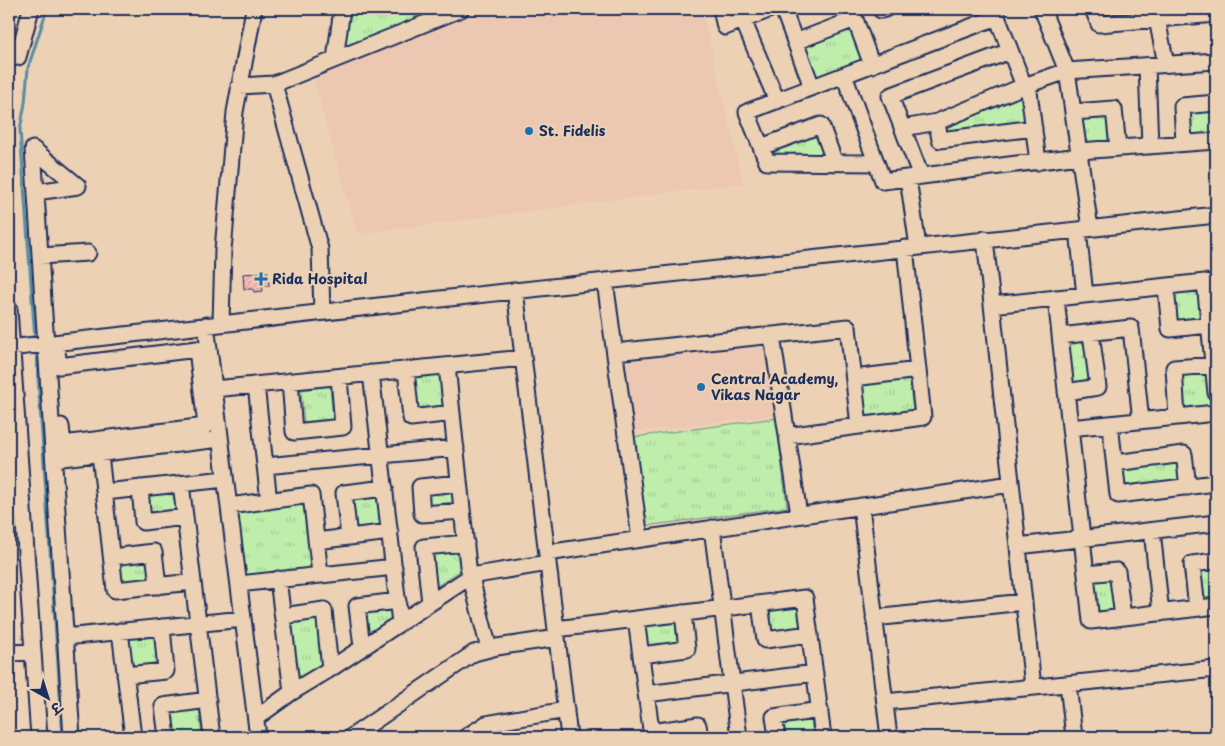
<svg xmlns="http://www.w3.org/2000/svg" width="1225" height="746" viewBox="0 0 1225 746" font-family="'Playpen Sans','Playpen Sans Deva',sans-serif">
<defs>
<pattern id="park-tufts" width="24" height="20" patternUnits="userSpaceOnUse" patternTransform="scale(1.25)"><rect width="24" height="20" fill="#bfedab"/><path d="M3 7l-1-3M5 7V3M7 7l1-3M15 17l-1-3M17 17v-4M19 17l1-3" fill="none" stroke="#a4cc96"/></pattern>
<pattern id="building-hatch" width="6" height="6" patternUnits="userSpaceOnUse" patternTransform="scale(1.25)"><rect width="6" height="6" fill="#f8bcb3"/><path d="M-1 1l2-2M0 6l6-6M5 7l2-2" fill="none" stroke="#d4a29c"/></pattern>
</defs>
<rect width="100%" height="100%" fill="#edd1b4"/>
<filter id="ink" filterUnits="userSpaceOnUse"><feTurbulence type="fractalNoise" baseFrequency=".02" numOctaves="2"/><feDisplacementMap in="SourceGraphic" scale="10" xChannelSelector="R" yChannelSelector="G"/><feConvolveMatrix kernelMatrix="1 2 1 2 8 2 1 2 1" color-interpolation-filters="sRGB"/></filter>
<g filter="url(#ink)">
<path fill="#ecc8b2" d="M484,9H702L743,183L357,234L313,78Z
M767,342L776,415L634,432L626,359Z"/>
<path fill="url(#park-tufts)" stroke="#6d8e84" d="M350,9H416L415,20L343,49Z
M853,25L867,62L814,82L800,45Z
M1024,90L1027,123L944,133L942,120Z
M1216,108V135L1189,136L1187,110Z
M1110,114L1112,143L1085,145L1083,116Z
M820,131L830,159L771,158L768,148Z
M1199,288L1203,321L1173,324L1170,292Z
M1088,341L1092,383L1069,385L1065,343Z
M1208,369L1211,408L1181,411L1178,372Z
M443,373L447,406L417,409L414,376Z
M909,378L913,411L867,418L863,384Z
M330,386L333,419L304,422L301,390Z
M776,418L787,507L645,526L634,437Z
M1181,459L1184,482L1123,490L1121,467Z
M454,486L456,506L426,509L424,489Z
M177,488L180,514L147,518L144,493Z
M377,494L380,526L351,529L347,497Z
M306,500L314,570L245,579L236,509Z
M460,547L461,570L434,588L430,550Z
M149,558L152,583L119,588L116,562Z
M1216,565V601L1202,603L1197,567Z
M1114,574L1118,613L1096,615L1092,576Z
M394,604L395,622L365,642L361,608Z
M798,607L801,628L770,632L767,610Z
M322,614L326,667L295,687L287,618Z
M675,623L677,644L646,648L644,626Z
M157,634L160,667L131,670L127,638Z
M199,706L202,737H173L170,709Z
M811,719L813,737H781L780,723Z"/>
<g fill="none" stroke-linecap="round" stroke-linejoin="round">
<path stroke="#548da5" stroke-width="3" d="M35,340L20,130L25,103L28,68L47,9
M36,349L63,737"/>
</g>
<path fill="url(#building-hatch)" stroke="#1b2f5e" d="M268,272L269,286H262L263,291L254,292L253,289H244L243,274Z"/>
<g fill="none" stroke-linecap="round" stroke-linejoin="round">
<g stroke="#1b2f5e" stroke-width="19">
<path id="minor" d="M721,9L725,27L771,9
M783,9L812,87
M880,9L881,10L885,9
M994,9L1024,86
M1042,9L1067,71L1090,228
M1093,9L1099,24L1216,14
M1155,9L1166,64
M743,20L777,101
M795,42L855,19L872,65
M9,58L18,57L31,9
M335,59L342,9
M1147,66L1150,146
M844,75L883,181L1079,156
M274,84L320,249L322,312
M1028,84L1038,162
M239,86L274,84L461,9
M1073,112L1114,109L1118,148
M937,122L940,140L1034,128
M903,128L937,122L1024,86L1067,71L1216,61
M1184,143L1182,106L1216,103
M761,147L821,125L835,163
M1079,151L1216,141
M876,163L767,162L747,112L997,17
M921,176L890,96L1010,51
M908,178L918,247
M36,192L78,186L33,149L72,737
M1078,230L1085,295
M985,239L1033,687
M40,256L88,253
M605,281L640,539
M1166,287L1170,329L1209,325
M515,290L569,737
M1056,298L1091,621L1216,606
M992,305L1205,282L1216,393
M9,309L39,737
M221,323L223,250L235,112L254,9
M206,325L258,737
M772,336L799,515
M1060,336L1131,328L1141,421
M56,343L59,366L197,349L206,426L63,444L61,426
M9,348C411,301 814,258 1216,215
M615,352L848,327L859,426
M447,366L468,566L489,649
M406,370L411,418L452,413
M371,373L400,623
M854,378L918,370
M290,381L294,432L343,427L339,377
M256,385L269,501
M214,389L523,358
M1066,392L1098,387L1091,333
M1177,417L1174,368L1213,365
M1110,424L1118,495L1216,483
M1070,428L1216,413
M787,436L923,417L905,248
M100,454L115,590L193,582
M54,459L220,439
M1115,463L1184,454L1188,487
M265,466L456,448
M459,483L420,487L422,514L462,511
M181,484L212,737
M140,488L143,522L185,517
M105,492L225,479
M229,506L311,495L320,574
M861,506L889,737
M712,528L739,737
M1152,531L1161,613
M349,537L344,493L385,488
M316,541L390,532
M1018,546L1216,523
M547,553L1011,484
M112,557L154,552L158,586
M1086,574L1117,571L1123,617
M278,579L292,692
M239,584L394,567
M430,603L424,547L466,543
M760,604L765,640L810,634
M1197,608L1192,564L1216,561
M283,616L324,610L330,669
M874,618L1024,602
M636,619L652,737
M556,629L805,598L823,737
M120,631L133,737
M65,637L243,619
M362,647L357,606L398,601
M9,653L33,652
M641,655L687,649L683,613
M125,675L166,671L162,627
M1068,684L1074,737
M646,694L815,673
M885,702L1216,669
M256,718L292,692L330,669L471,576L548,563
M651,732L698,725L700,737
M167,737L163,706L208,700
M351,737L474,653L497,647L557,638
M466,737L486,724L566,710
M777,737L774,717L820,710"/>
</g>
<use href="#minor" stroke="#edd1b4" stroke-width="15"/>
</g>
</g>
<g fill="#1f6fb2" stroke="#edd1b4" stroke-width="2">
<circle cx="529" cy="131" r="5"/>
<path d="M258.5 271.5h5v5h5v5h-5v5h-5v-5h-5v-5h5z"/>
<circle cx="701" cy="387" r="5"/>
</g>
<g text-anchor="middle" stroke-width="4.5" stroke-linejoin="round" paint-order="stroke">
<g font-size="14" font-weight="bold" fill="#1b2f5e" stroke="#edd1b4" text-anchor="start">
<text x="539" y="136">St. Fidelis</text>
<text x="272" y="284">Rida Hospital</text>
<text x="711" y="384">Central Academy,<tspan x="711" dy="16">Vikas Nagar</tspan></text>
</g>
</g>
<rect width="1225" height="746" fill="none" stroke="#edd1b4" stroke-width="30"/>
<rect x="15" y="15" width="1195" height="716" fill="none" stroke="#1b2f5e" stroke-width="2" filter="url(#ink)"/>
<g transform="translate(48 698) rotate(141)" stroke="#edd1b4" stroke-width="4" paint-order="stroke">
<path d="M0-4L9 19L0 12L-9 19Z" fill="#1b2f5e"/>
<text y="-8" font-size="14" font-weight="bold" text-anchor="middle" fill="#1b2f5e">उ</text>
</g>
</svg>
